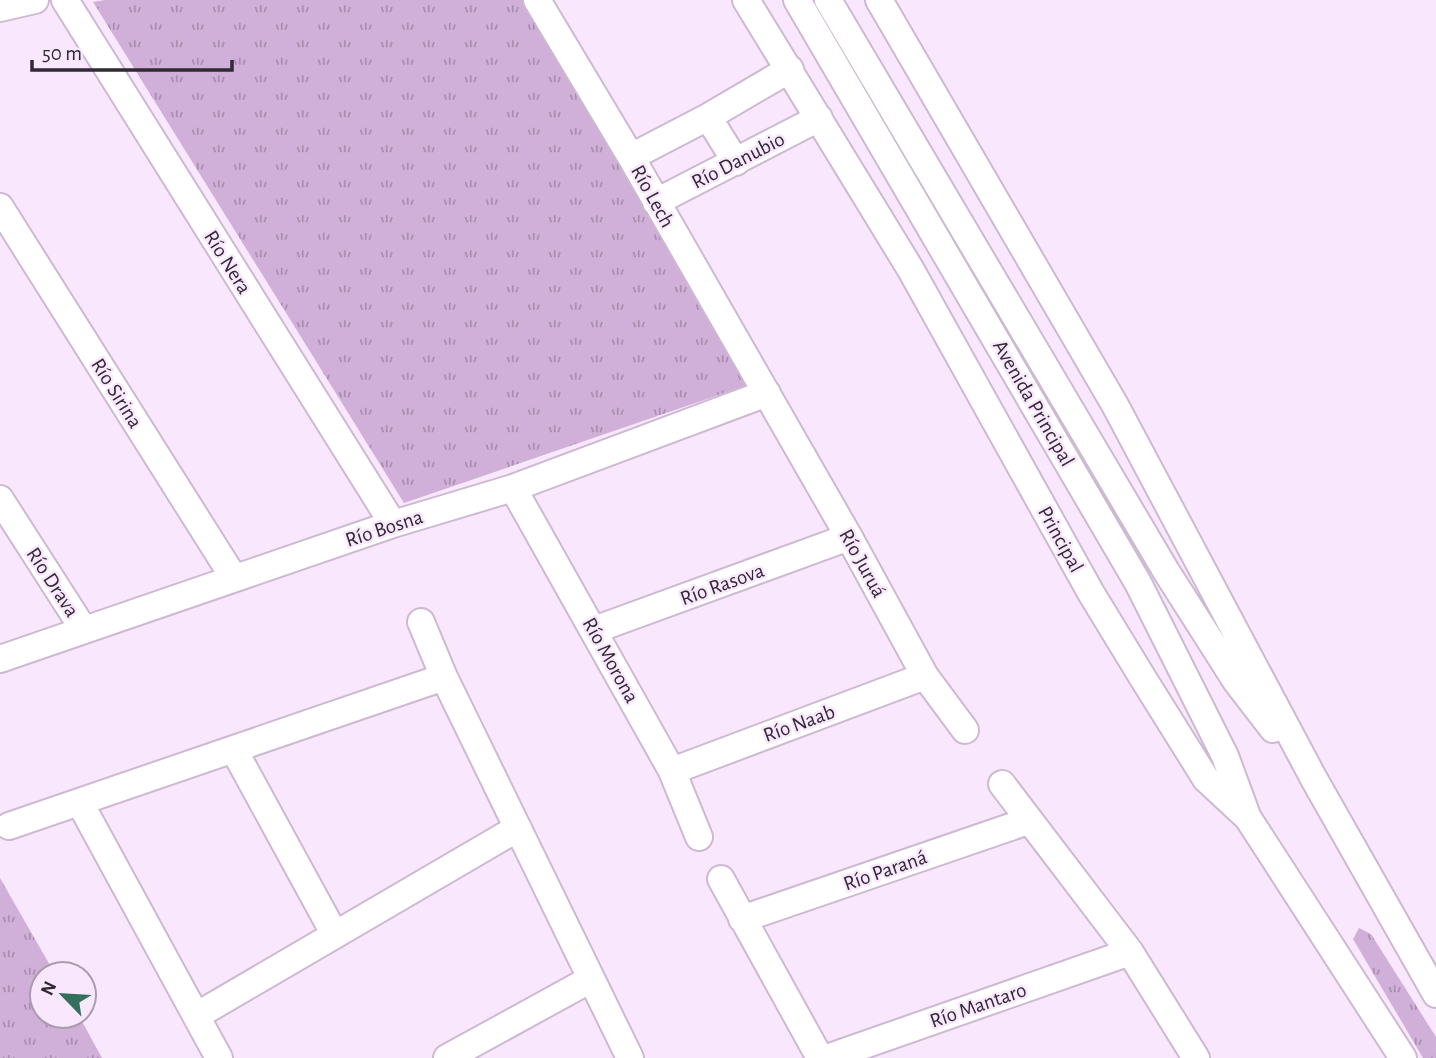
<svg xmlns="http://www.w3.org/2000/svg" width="1436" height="1058" viewBox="0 0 1436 1058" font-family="'Alegreya Sans',sans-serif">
<defs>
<pattern id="park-tufts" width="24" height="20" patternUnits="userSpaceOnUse" patternTransform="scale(1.75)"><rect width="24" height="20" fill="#d0afd8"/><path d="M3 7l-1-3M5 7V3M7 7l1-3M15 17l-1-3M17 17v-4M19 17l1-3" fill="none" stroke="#a98eb0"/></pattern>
</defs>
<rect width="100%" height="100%" fill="#f9e8fd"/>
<path fill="url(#park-tufts)" d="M105,0H530L748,385L404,503L93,2Z
M0,878L55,974H42V1016H79L102,1058H0Z
M1359,928L1371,934L1436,1037V1058H1423L1353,939Z"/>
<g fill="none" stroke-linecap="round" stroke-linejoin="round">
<g stroke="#cdb9d2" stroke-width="30">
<path id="street" d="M65,0L393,524
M537,0L631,157L849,537L925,676L965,730
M746,0L911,270L1091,593L1141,675L1206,779L1248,818L1403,1058
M797,0L1138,583L1225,756L1246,813
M828,0L1166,571L1236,681L1273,729
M879,0L1115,405L1314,779L1436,994
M0,8L35,0
M708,117L736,162
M631,157L708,117L790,69
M656,202L819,118
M0,207L234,578
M513,488L672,771L699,837
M0,499L84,630
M421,622L444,677L630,1058
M594,630L849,537
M0,659L393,524L513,488L767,393
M234,750L335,935
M672,771L925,676
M1002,784L1130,952L1196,1058
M80,803L219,1058
M9,826L444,677
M721,879L820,1058
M742,919L1028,821
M196,1016L518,828
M447,1058L591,979
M827,1058L1130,952"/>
</g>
<use href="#street" stroke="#fff" stroke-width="26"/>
</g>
<g text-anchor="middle" stroke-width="5" stroke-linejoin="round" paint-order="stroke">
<g font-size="21" fill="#312933" stroke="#f9e8fd">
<text transform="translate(738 160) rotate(-27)" y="7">Río Danubio</text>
<text transform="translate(653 196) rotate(61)" y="7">Río Lech</text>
<text transform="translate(228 262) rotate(58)" y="7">Río Nera</text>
<text transform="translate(117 393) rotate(58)" y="7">Río Sirina</text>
<text transform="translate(1034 403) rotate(60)" y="7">Avenida Principal</text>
<text transform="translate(384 528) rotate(-18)" y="7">Río Bosna</text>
<text transform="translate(1061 539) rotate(61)" y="7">Principal</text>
<text transform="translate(863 563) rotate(61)" y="7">Río Juruá</text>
<text transform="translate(53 582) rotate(57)" y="7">Río Drava</text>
<text transform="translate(722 584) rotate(-20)" y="7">Río Rasova</text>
<text transform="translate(611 660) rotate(61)" y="7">Río Morona</text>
<text transform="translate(799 723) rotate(-20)" y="7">Río Naab</text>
<text transform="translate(885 870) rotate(-19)" y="7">Río Paraná</text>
<text transform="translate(978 1005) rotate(-19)" y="7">Río Mantaro</text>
</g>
</g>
<g transform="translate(63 995) rotate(295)"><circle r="33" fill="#f9e8fd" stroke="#a99cac" stroke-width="2"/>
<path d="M0-5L12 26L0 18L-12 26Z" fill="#32705c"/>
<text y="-10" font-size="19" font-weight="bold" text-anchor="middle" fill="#312933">N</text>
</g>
<path d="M32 60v10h200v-10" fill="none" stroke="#312933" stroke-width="3.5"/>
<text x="42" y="60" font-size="21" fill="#312933" stroke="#f9e8fd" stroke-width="5" paint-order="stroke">50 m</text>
</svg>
